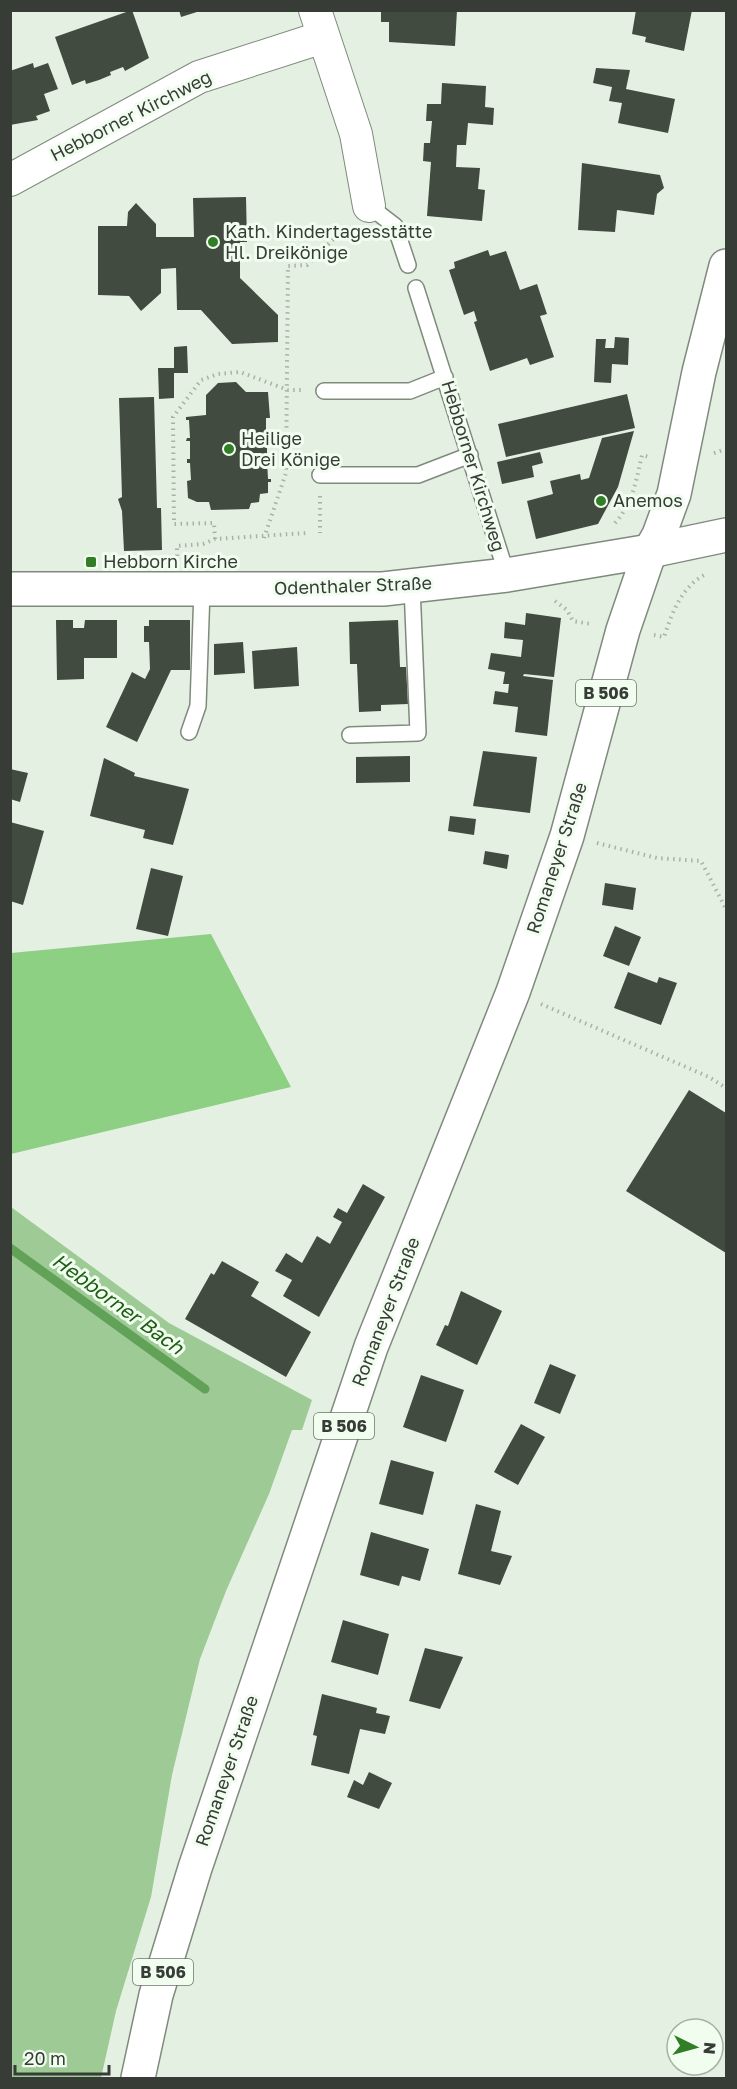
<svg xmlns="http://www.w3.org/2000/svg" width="737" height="2089" viewBox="0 0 737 2089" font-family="'Golos Text',sans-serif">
<rect width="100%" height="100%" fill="#e4f1e2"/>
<path fill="#9dca95" d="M11,1207L169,1323L312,1400L302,1430H292L269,1494L226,1591L200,1659L172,1775L151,1897L116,2011L101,2078H11Z"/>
<path fill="#8dcf83" d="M211,934L291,1087L11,1154V953Z"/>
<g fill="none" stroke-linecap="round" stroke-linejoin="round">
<path stroke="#61a158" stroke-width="9" d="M10,1248L205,1389"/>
</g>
<path fill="#414b3f" d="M132,10L149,58L125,71L123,67L110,72L111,75L99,80L86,84L85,80L72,85L55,37Z
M179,10H200V11L181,17Z
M381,10H457L455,46L389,42V22H381Z
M636,10H692L684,51L645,42L646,37L632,34Z
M33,63L34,68L48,63L58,89L44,94L50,111L36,116L38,120L10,125V71Z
M596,68L630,70L626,89L675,99L668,133L618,123L622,103L609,101L612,87L593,83Z
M442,83L486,86L485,107L494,108L493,125L468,123L466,145H457L456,167L480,168L478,189L485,190L482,221L427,216L431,162L423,161L424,143H430L432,121H426L427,104H441Z
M582,163L660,175L664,188L657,194L654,215L617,210L615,232L578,230Z
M246,197L247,242H240V278L278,315V342L232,344L201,310H177L176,268L161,269V293L141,311L129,296L98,295V226H127L128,212L136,203L156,224V237H194L193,198Z
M488,250L490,256L506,251L520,290L537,284L547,314L540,316L554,357L530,365L527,358L490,371L474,322L477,321L474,311L464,315L449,270L455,268L454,262Z
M615,337L629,338L628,365L612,364L611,383L594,382L596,339H606L605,348H614Z
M187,346L188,373H174V398L159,399L158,368H174V347Z
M236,382L246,392H268L270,418H266V436H270L267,440V458H270L271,461H267L268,479H271V482H268V493L260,494L259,502L251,503L249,509L211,510L209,502H197L188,498L187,481L191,480L190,463H187V459H190V441H186L187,438H190L189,420H186V417L206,415V395L218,383Z
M627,394L635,428L506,457L498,424Z
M154,397L157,508H161L162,550L124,551L122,511L118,499L122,497L119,398Z
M634,431L618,487L598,524L536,539L527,501L553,494L550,481L580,474L581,480L589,478L602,438Z
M540,452L543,463L532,466L534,477L502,484L497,462Z
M526,613L561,618L554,677L524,674L523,676L553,680L547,736L515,732L518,707L493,704L495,691L508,693L509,684H503L505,672L488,669L491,653L521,657L523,640L504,638L505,622L525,625Z
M56,620H73V628H84L85,620H117V658H84V679L57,680Z
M149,620H190V670H171L137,742L106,727L132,672L145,679L150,669L149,642H144V626H149Z
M398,620L400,667H406L408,704L381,705V711L359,712L357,664H350L349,622Z
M243,642L245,673L214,675V644Z
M297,647L299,686L254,689L252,651Z
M483,751L537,757L530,813L473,806Z
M410,756V782L356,783V757Z
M104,758L135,773L134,776L189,789L173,845L143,838L145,830L90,816Z
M10,769L28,773L20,802L10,799Z
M450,816L476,819L474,835L448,831Z
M10,822L44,831L23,905L10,901Z
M485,851L509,855L507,869L483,864Z
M151,868L183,876L168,936L136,929Z
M605,883L636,888L633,910L602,905Z
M615,926L641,937L629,966L603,956Z
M628,972L657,983L659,977L677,983L661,1025L614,1008Z
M689,1090L726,1113V1253L626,1191Z
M363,1184L385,1197L319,1317L283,1296L292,1280L275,1271L286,1253L302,1263L317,1236L330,1244L342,1222L333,1217L338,1208L347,1213Z
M222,1261L259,1282L251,1296L311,1332L286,1377L185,1319L211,1273L214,1275Z
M461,1291L502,1311L477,1365L436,1345L445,1325L448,1326Z
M550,1364L576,1375L560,1414L534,1403Z
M421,1375L464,1390L446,1442L403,1427Z
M521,1424L545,1437L518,1485L494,1472Z
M391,1460L434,1472L423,1515L379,1504Z
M476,1504L501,1511L491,1551L512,1556L500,1585L458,1574Z
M371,1532L429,1549L420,1581L402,1576L399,1586L360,1575Z
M343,1620L389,1634L378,1675L331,1662Z
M425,1648L463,1657L440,1709L409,1701Z
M322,1694L377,1708L376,1713L390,1716L385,1734L360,1729L349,1774L311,1765L317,1736L313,1735Z
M369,1772L392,1783L379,1809L347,1797L354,1780L363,1785Z"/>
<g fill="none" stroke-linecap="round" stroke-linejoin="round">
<g stroke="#7f8a7d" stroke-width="18">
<path id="lane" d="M369,206L395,226L408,265
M416,288L507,575
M324,391H410L445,377
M320,475H418L470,455
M189,732L198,706L202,590
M350,735L418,733L412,586"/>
</g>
<g stroke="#7f8a7d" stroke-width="34">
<path id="street" d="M315,10L356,134L369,206
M10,180L199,77L323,37"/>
</g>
<g stroke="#7f8a7d" stroke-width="36">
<path id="secondary" d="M10,589H383L507,575L650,551L726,535"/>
</g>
<g stroke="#7f8a7d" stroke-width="36">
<path id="primary" d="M138,2078L156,1995L195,1868L371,1347L513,992L567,836L623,630L650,551L659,535L674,494L699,372L726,266"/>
</g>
<path stroke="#a8b2a6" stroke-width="4" stroke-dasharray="1.5 4.5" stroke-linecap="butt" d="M714,453L726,449
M320,496V533
M615,523C633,503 636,481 642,455L649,457
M264,538L286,473L288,266L307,265L347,226
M215,539L214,523L174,524L173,417L201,380L218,374L240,372L288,390H302
M177,556V546L203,544L215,539L306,533
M555,601L567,610L573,621L591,624
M654,635L664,637C672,613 681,588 704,575
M597,843L657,858L701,861L726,909
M541,1004L709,1077L726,1088"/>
<use href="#lane" stroke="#fff" stroke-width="15"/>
<use href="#street" stroke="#fff" stroke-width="32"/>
<use href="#secondary" stroke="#fff" stroke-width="33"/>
<use href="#primary" stroke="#fff" stroke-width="33"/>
</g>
<g fill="#327e27" stroke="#f1feef" stroke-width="2">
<circle cx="213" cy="242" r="6"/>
<circle cx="229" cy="449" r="6"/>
<circle cx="601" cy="501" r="6"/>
<rect x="85" y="556" width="12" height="12" rx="3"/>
</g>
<g text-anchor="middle" stroke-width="6" stroke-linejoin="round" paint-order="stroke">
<g fill="#f1feef" stroke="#6f766e" stroke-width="1.5">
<rect x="576" y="680" width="60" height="26" rx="4.5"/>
<rect x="314" y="1413" width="60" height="26" rx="4.5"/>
<rect x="133" y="1959" width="60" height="26" rx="4.5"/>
</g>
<g font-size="16" font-weight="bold" fill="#373c37">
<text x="606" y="699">B 506</text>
<text x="344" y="1432">B 506</text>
<text x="163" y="1978">B 506</text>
</g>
<g font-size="18" fill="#373c37" stroke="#f1feef">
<text transform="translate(131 116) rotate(-27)" y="6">Hebborner Kirchweg</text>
<text transform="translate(473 466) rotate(73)" y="6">Hebborner Kirchweg</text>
<text transform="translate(353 586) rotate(-2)" y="6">Odenthaler Straße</text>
<text transform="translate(557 858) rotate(-72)" y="6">Romaneyer Straße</text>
<text transform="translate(386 1312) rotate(-69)" y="6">Romaneyer Straße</text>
<text transform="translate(227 1771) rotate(-71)" y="6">Romaneyer Straße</text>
</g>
<g font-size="18" fill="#373c37" stroke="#f1feef" text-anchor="start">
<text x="225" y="238">Kath. Kindertagesstätte<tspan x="225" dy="21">Hl. Dreikönige</tspan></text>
<text x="241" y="445">Heilige<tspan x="241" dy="21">Drei Könige</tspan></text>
<text x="613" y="507">Anemos</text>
<text x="103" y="568">Hebborn Kirche</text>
</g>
<g font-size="20" font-style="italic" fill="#1e5d14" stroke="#f1feef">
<text transform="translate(118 1304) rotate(36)" y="7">Hebborner Bach</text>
</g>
</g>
<rect width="737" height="2089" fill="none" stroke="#373c37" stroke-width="24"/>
<g transform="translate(695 2047) rotate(95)"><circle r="28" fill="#f1feef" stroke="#a7b0a5" stroke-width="1.5"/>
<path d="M0-4.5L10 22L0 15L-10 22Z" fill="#327e27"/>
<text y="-9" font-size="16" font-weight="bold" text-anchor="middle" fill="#373c37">N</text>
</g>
<path d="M15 2065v9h94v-9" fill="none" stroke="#373c37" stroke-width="3"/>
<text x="24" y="2065" font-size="18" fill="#373c37" stroke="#f1feef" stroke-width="4.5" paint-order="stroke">20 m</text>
</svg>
